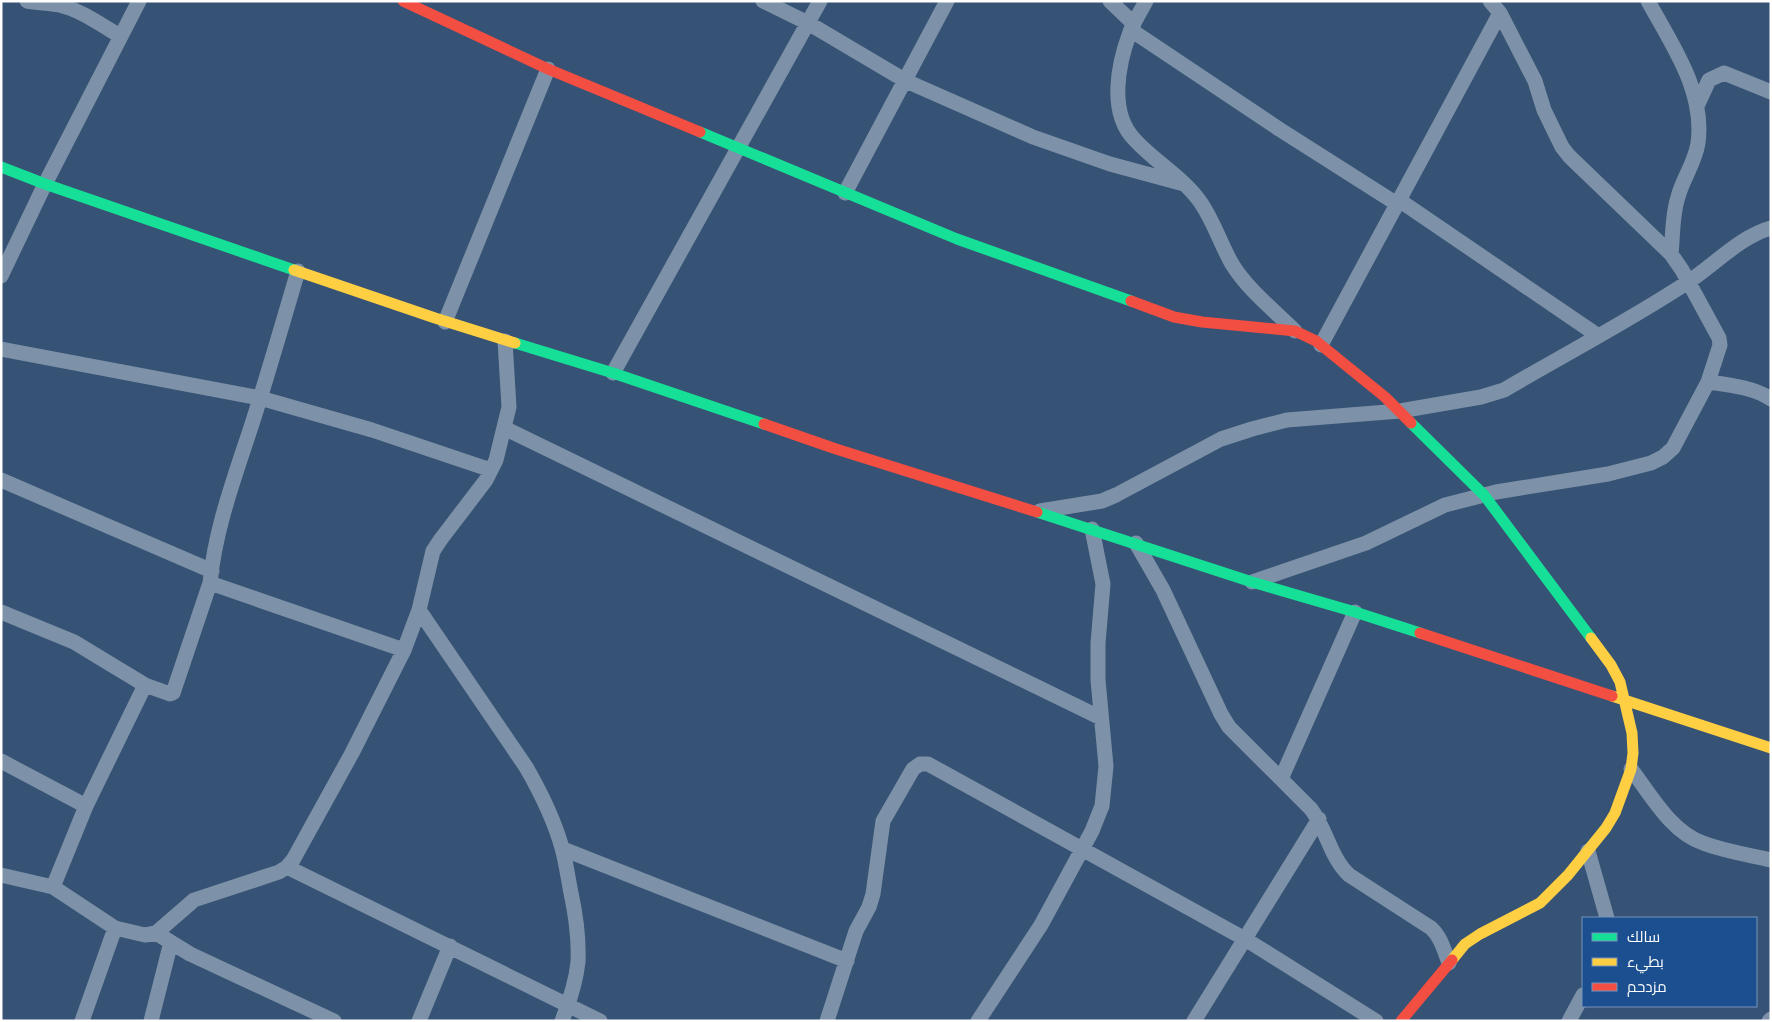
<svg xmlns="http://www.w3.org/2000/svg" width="1772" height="1022" viewBox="0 0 1772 1022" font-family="'Titillium Web',Cairo,sans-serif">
<rect width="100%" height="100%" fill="#365274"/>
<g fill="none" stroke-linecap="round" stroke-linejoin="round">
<path stroke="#7d92a8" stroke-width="15" d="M27,1C38,3 49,3 59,5C81,10 101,25 120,36
M763,1L808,23L906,81L1033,137L1110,164L1184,184
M1110,1L1134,24
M1146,1C1141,11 1134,21 1130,32C1118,64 1108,113 1135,140C1155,162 1184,178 1201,203C1214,222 1221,245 1232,264C1247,289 1275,311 1295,331
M1648,1C1672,45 1705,91 1698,143C1695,163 1683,178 1678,197C1672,215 1673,236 1671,254
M1131,30L1279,129L1397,204
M1697,106L1709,80L1724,73L1771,92
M845,193L947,1
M1399,200L1597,335
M1,276L45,184L139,1
M445,322L548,69
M1321,345L1500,13
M1,349L260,398L372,430L491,470
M613,373L820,1
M1708,382C1729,385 1753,387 1771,399
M504,428L1101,718
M1,480L212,571
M1040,511L1102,501L1116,495L1221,439L1252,429L1287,420L1400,411L1481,397L1504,390C1565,354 1629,321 1688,282C1714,265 1741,236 1771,228
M1136,543L1163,590L1221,714L1229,727L1311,809C1327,830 1330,857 1349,875L1431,928C1441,937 1444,950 1449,963
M1252,582L1366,543L1445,505L1496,492L1608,474L1651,463L1663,457L1673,448L1708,382L1720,345L1719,338L1682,270L1671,254L1569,156L1562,147L1544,110L1535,81L1500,13L1490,1
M210,583L404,650
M419,610L526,767C541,793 554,819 562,848C566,862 568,878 571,893C576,916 579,939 578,962C576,981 569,1003 562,1021
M1,612L74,642L145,685L170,694L173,693L210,583C215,529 235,476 252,424C268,374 283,322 298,271
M1,761L86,806
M1631,769C1651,795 1671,832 1703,843C1724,851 1749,855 1771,860
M1281,779L1355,612
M563,849L847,961
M1588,851L1607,918
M287,867L600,1021
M1,875L53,887L115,928L145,935L156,933L194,900L279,872L287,867L293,860L352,753L404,650L419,610L433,551L441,539L486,480L496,460L509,407L505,341
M53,887L86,806L145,685
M156,933L190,954L334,1021
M82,1021L115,928
M151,1021L171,942
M419,1021L450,946
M827,1021L856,931L869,907L873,894L883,821L913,769L920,764H928L1245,939L1376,1021
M978,1021L1041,925L1092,831L1102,806L1106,766L1098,680V643L1103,584L1092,529
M1194,1021L1319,819
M1569,1021L1583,995
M1769,1021L1771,1019"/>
<path stroke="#16e098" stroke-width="11" d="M700,132L957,239L1131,301
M1,167L45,184L294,270
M515,343L613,373L764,424
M1411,423L1484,495L1591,638
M1037,512L1252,582L1355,612L1420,633"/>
<path stroke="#ffcf43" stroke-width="11" d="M294,270L435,318L515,343
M1612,696L1771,748
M1452,960L1465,944L1480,934L1540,903L1568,875L1606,828L1615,813L1631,769L1633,753L1632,733L1620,682L1611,665L1591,638"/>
<path stroke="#f24e42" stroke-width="11" d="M403,1L548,69L700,132
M1131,301L1174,317L1202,322L1295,331L1316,341L1385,397L1411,423
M764,424L836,449L1037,512
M1420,633L1612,696
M1401,1021L1452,960"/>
</g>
<rect width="1772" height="1022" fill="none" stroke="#ffffff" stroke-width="5"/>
<rect x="1582" y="917" width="175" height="90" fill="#1b4f8f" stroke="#7695bc"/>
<rect x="1592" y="933" width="25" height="8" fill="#16e098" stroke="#7695bc"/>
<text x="1627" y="942" font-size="15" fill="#ffffff">سالك</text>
<rect x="1592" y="958" width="25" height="8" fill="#ffcf43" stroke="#7695bc"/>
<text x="1627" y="967" font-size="15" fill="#ffffff">بطيء</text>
<rect x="1592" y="983" width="25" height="8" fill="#f24e42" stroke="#7695bc"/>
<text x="1627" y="992" font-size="15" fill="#ffffff">مزدحم</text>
</svg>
